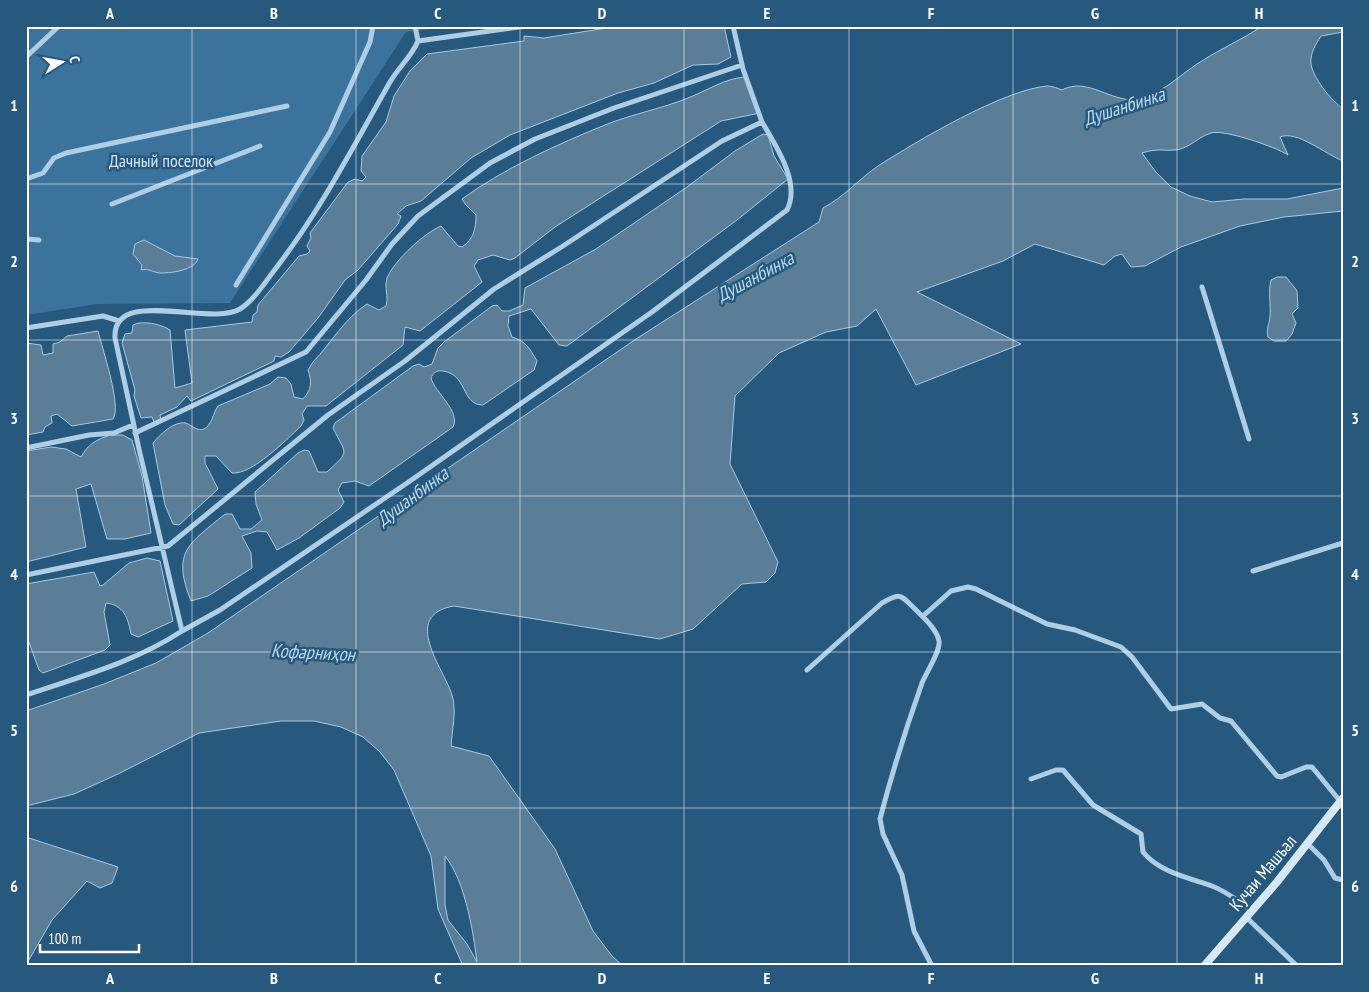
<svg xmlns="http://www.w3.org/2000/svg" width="1369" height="992" viewBox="0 0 1369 992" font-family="'PT Sans Narrow',sans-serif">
<rect width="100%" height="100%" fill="#27597f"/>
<path fill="#3c739d" d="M26,26H454L406,32L230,303L97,304L26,315Z"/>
<path fill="#5b7e98" stroke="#a3cbe6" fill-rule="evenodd" d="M619,26H724L731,57L718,64L693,65L654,83L618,93L510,135L471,158L421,201L406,206L397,214L401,216L398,224L358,270L345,280L318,318L289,352L281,357L275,356L274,361L191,401L187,396L177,407L160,415L161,421L154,422L152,417L141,418L134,396L135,390L122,343L125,334L132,333L133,325C142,320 161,324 170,330L175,388L192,383L185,330L252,322L253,315L257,312L258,305L299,256L307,254L310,251L307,246L311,238L310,233L348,182L355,179L362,181L366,177L361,171L362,156L386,122L394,96L410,71L427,54L524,41V36L544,38Z
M1263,26H1343V32L1321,36C1316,44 1310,53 1311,63C1312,77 1331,100 1343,109V161C1325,154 1297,130 1280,137L1288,155C1276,147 1224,129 1211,133C1198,137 1190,148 1176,150C1163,151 1157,148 1142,153L1155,171L1171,187L1190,196L1212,202L1244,199H1287L1343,188V211L1284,217L1240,226L1181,247L1145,266L1131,267L1122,254L1115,256L1104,265L1035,244L1003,261L917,292L1021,344L916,385L876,309L857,326L826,332L779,353L735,396L730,464L778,562L775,573L766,582L742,584L693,629L660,639L454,606C400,615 444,669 452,695C457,711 452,730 451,746L489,756L555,849L593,931L612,956L623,966H463L438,909L431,856L394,770L380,752L363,737L341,727L314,721H281L199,733L118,774L74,794L26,806V711L104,684L156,663L208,633L636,339L819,222L823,208C844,197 859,179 878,166C917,141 1003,90 1047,86C1052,86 1057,88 1062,90C1088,76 1112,104 1138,99C1160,95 1179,76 1197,64C1218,50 1241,40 1263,26ZM445,856C465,881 473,930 477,962L467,944L448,920L445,905Z
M745,77L760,113L721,121L555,227L515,258L510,260L493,255L478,260L474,266L482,282L420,331L405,327L403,345L326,406H307L302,414L304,420L301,426C286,440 252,475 232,473L216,456H205V463L218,489L179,525L173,524L165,505L153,443C160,435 173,421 186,423C191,425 198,432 204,429C212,425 213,413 218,406L270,384L278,377L286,378L291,384L294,397L303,399C312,389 312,382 308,370L313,362C331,343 345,318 367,304L379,310L386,306C389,297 384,287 387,278C394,261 424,233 441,226L458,246L462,247C474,239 476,228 476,215L466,205L462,199C503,169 558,144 605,125C632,114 661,109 688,98C706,91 726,78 745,77Z
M763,134L768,135L774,156L788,179L737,220L567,346L559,345L531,309L509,316L508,326L512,337C526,341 530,349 537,361L534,370L483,405C477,405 473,403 469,398C461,386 460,374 443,371C436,370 433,373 431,378C435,393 461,411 453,427L369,486L355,481L342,483L338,490L344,502L340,508L299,538L277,550L267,532L257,531L242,536L251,553L252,568L208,596L191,601C171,551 189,544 225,514H232L240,529H251L262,520L256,504L255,492L298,453L304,450L309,451L318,472H327C351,450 346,455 333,428L335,423L413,366L419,364L424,367L432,364L438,348L444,342L492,306L497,305L502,311H509L523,305L525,288L596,249L687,187L735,151Z
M144,240L175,256L198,259C194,270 173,273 161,273C154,273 149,268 141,270L142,265L133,254L135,244Z
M1277,277H1286L1297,291L1298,308L1292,314L1296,323L1292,334L1286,341H1274L1268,337C1266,329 1269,325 1270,317C1271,304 1268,292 1271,280Z
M98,331C102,348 122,406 113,419L72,426L57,414L51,416L52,423L45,427L43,432L26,435V343L41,345L43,355L53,353V344L60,342L67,336Z
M110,435H123L132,440L142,476L151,533L125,539H107L91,484L76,489L86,547L26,562V451L51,447L66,449L81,457C88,444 96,440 110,435Z
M147,558L160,561L173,621L138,637L131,634C128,618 124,605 106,603L104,612L110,645L105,650L43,673L39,670L26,634V584L94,572L100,586L103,585L129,563Z
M26,837L118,867L112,883L100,888L87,881L52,920L26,965Z"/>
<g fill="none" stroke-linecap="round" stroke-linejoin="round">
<path stroke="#aecee5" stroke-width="5" d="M415,26L418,41L526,26
M26,57L59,26
M26,179L43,173L54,158L66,153L287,106
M112,204L260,146
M26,239L39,240
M236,285L330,132L370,42L373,26
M1202,287L1249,439
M26,328L103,316L119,321
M135,433L306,352L366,280L392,244L418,216L490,163L535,139L614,108L742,65
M26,448L89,435L114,433L133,425
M1253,571L1343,543
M26,575L168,546L328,415L405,361L494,289L563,246L722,141L762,122L743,69L733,26
M923,616L951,591L968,587L976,589L1047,624L1075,630L1121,647L1132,657L1171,709L1202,704L1220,718L1231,721L1277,776L1281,777L1306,767H1312L1340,801
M182,631L220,610L410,481L652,312L787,210C801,183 776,146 762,122
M807,670L882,603C901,592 900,595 914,608C922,616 937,629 939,641C941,650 926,673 922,683C906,728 892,773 880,819L883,834L902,875L914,931L932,966
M26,695C79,677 135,662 182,631L139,449L115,338C112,286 210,327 240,309C253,301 264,284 273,272C319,213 353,147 390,82C398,68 412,56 418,41
M1031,779L1056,770H1063L1093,805L1141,834L1143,852C1159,872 1189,878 1212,886C1226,891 1238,901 1251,910
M1307,843L1324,860L1335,878L1343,880
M1246,917L1297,966"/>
<path stroke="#d7e8f5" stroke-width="8" d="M1204,966L1277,882L1343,798"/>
</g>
<path fill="none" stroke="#fff" stroke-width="1" stroke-opacity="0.55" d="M192,26V966M356,26V966M520,26V966M684,26V966M849,26V966M1013,26V966M1177,26V966M26,184H1343M26,340H1343M26,496H1343M26,652H1343M26,808H1343"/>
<g text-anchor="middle" stroke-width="5" stroke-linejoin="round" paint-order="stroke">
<g font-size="18" fill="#d1e6f5" stroke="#27597f">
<text x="161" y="167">Дачный поселок</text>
</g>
<g font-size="18" fill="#fff" stroke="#27597f">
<text transform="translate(1263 873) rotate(-50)" y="6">Кучаи Машъал</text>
</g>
<g font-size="19" font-style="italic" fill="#bad8ed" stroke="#27597f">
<text transform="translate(1124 106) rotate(-18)" y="7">Душанбинка</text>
<text transform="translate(755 276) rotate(-28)" y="7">Душанбинка</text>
<text transform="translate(412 496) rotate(-37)" y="7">Душанбинка</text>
<text transform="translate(313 652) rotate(3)" y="7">Кофарниҳон</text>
</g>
</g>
<rect width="1369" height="992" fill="none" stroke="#27597f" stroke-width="55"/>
<g transform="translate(62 62) rotate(79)" stroke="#27597f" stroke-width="4" paint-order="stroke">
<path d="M0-4L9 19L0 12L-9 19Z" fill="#ffffff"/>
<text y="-8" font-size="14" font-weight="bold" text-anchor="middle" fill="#ffffff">С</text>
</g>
<path d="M40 944v8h99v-8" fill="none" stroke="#ffffff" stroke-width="2.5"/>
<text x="48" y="944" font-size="15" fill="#ffffff" stroke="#27597f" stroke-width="4" paint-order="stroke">100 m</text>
<rect x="28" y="28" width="1314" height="936" fill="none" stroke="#fff" stroke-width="2"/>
<g font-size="16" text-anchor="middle" font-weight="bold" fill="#fff">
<text x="110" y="19">A</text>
<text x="274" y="19">B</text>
<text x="438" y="19">C</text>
<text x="602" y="19">D</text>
<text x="767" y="19">E</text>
<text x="931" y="19">F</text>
<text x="1095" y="19">G</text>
<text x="1259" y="19">H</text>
<text x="14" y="111">1</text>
<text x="1355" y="111">1</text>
<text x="14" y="267">2</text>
<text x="1355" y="267">2</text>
<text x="14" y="424">3</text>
<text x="1355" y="424">3</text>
<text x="14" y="580">4</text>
<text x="1355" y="580">4</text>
<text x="14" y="736">5</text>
<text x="1355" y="736">5</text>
<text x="14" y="892">6</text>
<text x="1355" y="892">6</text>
<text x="110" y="984">A</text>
<text x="274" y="984">B</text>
<text x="438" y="984">C</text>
<text x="602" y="984">D</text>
<text x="767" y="984">E</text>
<text x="931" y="984">F</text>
<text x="1095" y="984">G</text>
<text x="1259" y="984">H</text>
</g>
</svg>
